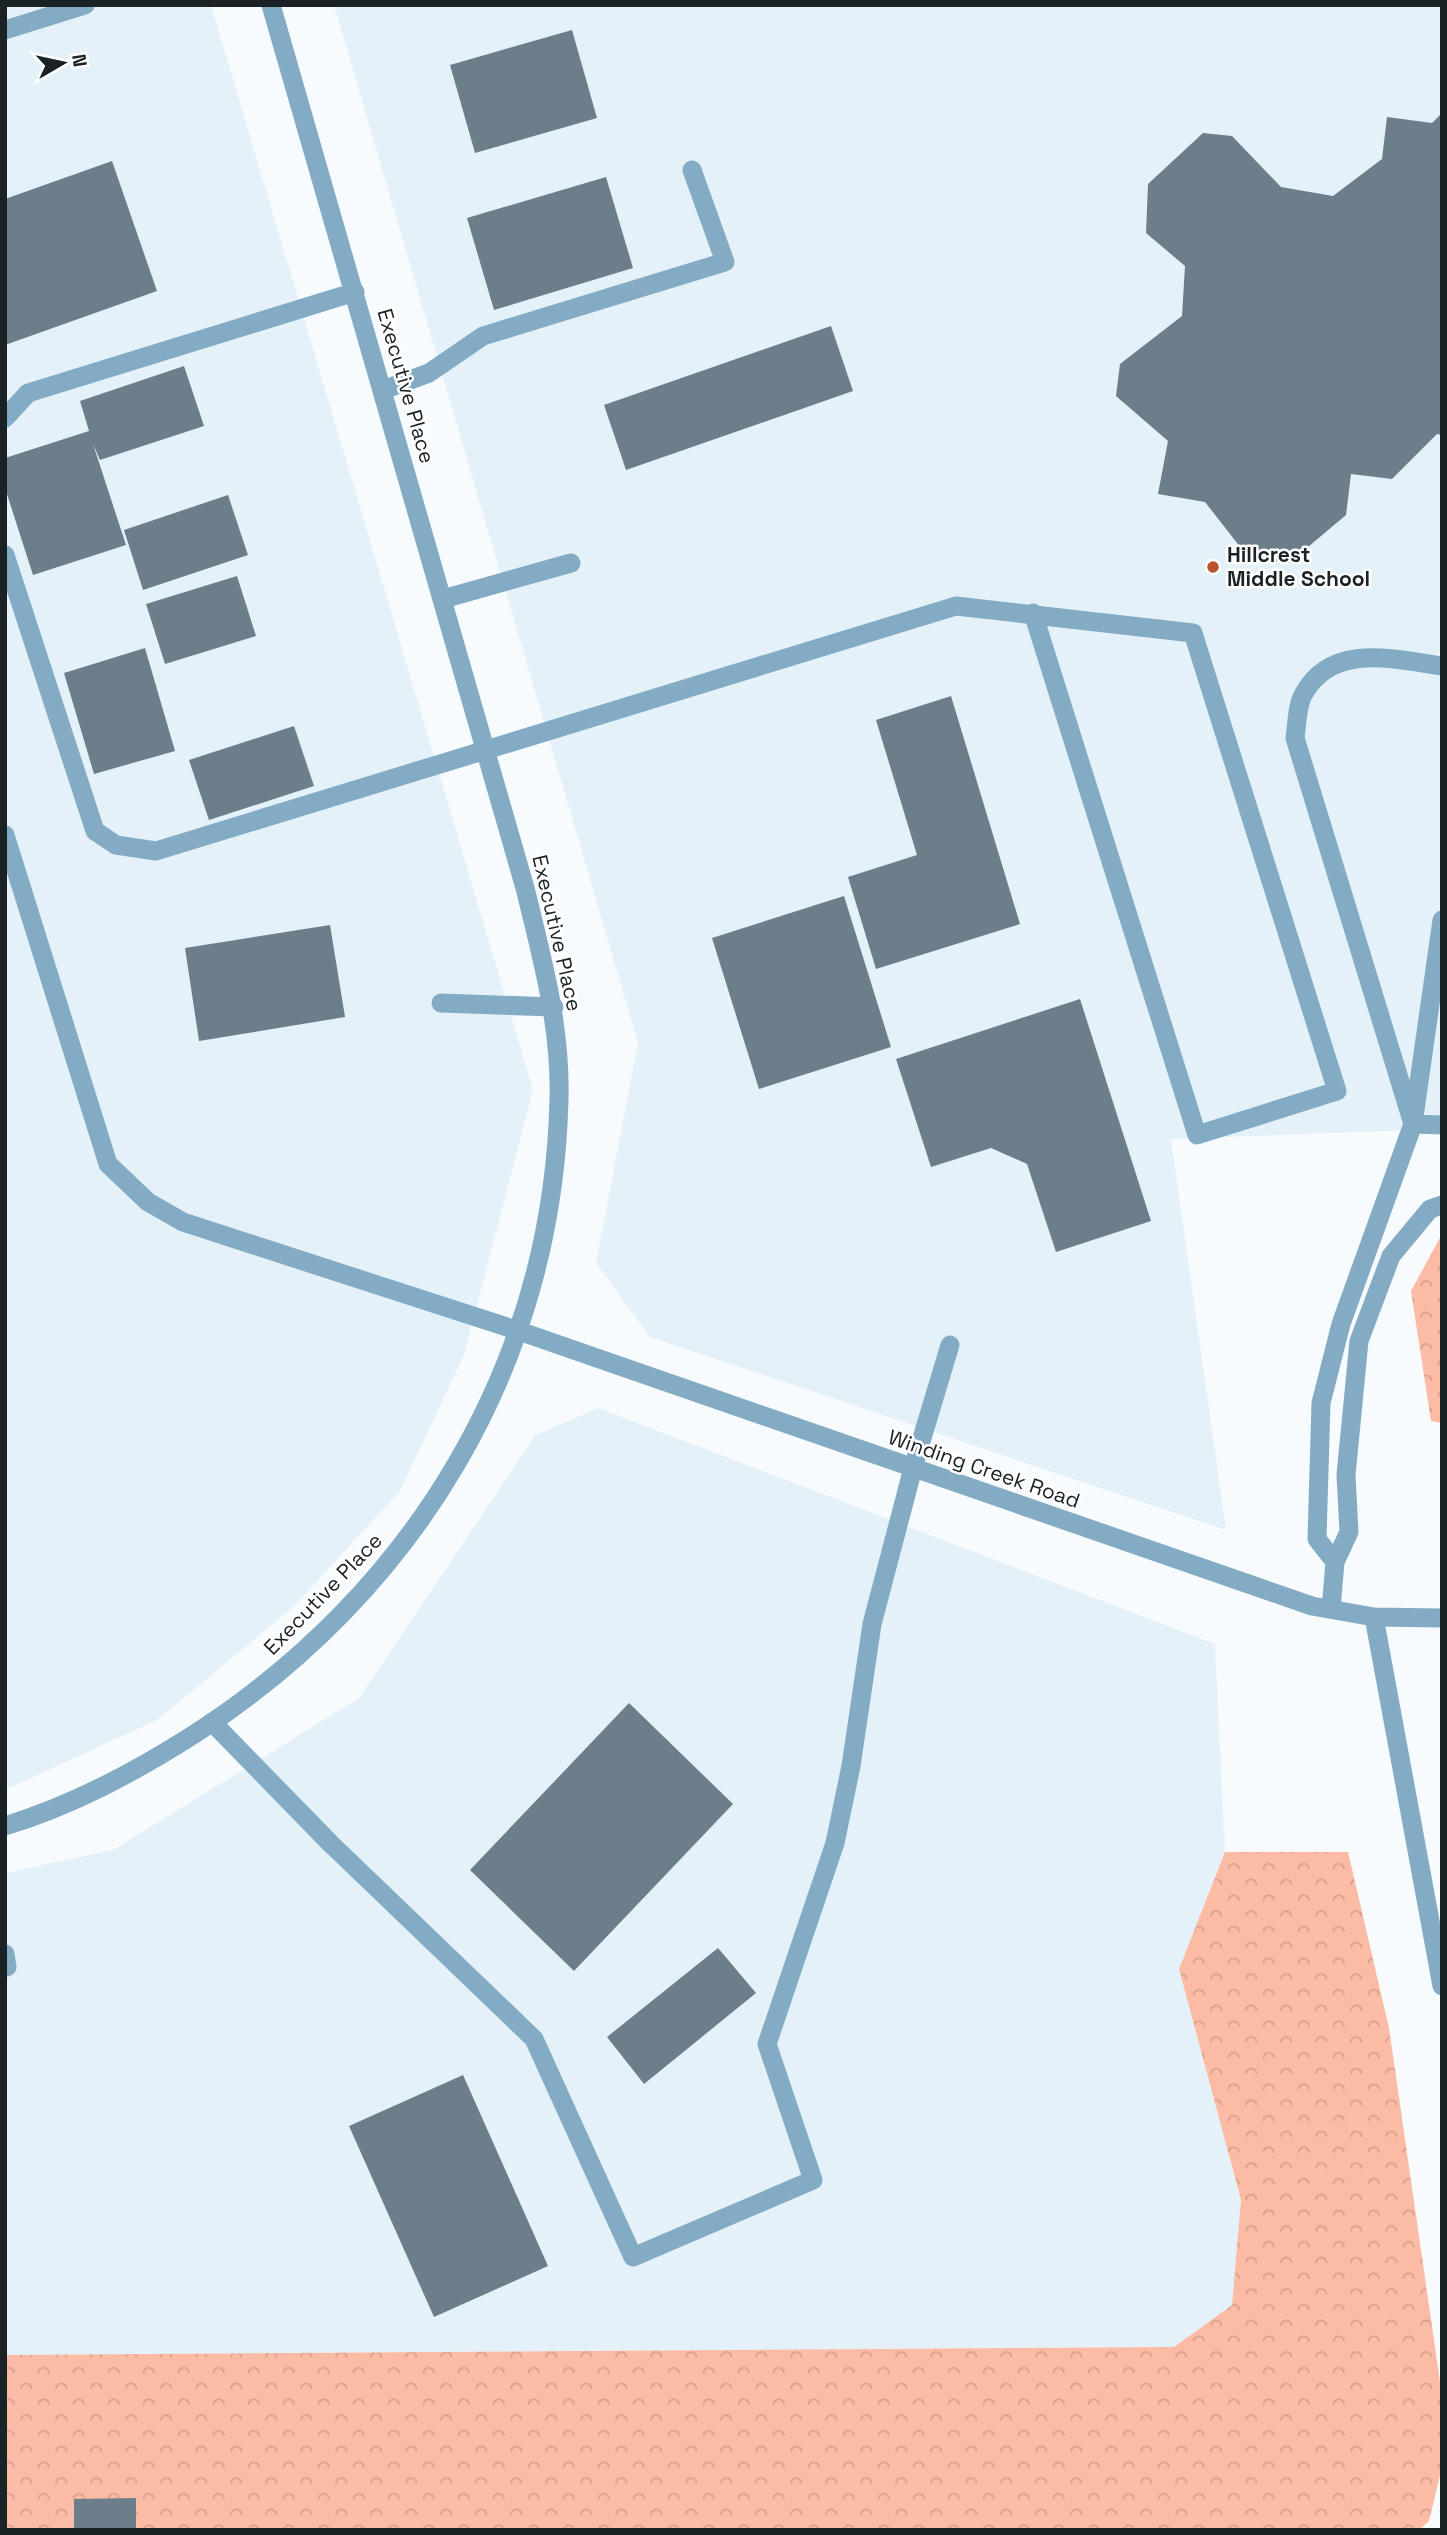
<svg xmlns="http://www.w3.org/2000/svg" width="1447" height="2535" viewBox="0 0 1447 2535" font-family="'Space Grotesk',sans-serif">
<defs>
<pattern id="forest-crowns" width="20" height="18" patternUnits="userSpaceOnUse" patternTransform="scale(1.75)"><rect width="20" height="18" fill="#fbbba4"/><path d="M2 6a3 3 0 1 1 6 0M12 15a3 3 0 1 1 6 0" fill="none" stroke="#d7a08d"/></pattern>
</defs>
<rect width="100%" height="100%" fill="#f7fbfe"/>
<path fill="#e5f1f8" d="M5,5H211L533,1090L464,1355L400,1491L293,1607L157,1720L5,1790Z
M334,5H1442V1129L1171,1139L1226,1530L650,1337L596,1263L638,1043Z
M598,1408L1215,1644L1225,1852L1179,1969L1241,2200L1232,2305L1174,2347L5,2355V1873L113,1850L359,1698L536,1435Z"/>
<path fill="url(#forest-crowns)" d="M1442,1234V1423L1431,1421L1411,1291Z
M1225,1852H1348L1389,2028L1442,2396V2467L1429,2521L1419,2530L5,2528V2355L1174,2347L1232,2305L1241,2200L1179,1969Z"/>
<path fill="#6b7e8a" d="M572,30L597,118L475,153L450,65Z
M1442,113V435L1437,434L1392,479L1351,474L1346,515L1289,563L1248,557L1205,502L1158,494L1168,441L1116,396L1120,364L1182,316L1185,266L1146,233L1148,184L1203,133L1232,136L1281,187L1333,196L1382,159L1387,117L1432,123Z
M112,161L157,291L5,345V199Z
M606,177L633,268L494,310L467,218Z
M831,326L853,391L626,470L604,405Z
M184,366L204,426L100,460L93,444L126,545L33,575L5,488V458L89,431L80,401Z
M228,495L248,555L143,590L124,530Z
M237,576L256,636L165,664L146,604Z
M145,648L175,751L94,774L64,673Z
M951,696L1020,924L876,969L848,877L917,855L876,720Z
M294,726L314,786L209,820L189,760Z
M844,896L891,1047L759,1089L712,938Z
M330,925L345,1017L199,1041L185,948Z
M1080,999L1151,1221L1056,1252L1027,1164L991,1148L931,1167L896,1059Z
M629,1703L733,1804L574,1971L470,1870Z
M718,1948L756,1993L644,2084L607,2037Z
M463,2075L548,2266L434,2317L349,2126Z
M136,2498V2530H74V2499Z"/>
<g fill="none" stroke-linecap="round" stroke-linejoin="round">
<path stroke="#83acc4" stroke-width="19" d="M5,30L85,5
M383,390L429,373L483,336L725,262L692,170
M5,418L28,393L355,292
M5,555L95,831L116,845L156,851L956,606L1193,633L1337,1091L1197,1135L1033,613
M443,599L571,563
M5,835L108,1164L148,1202L183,1222L519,1331
M1442,920L1413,1124L1442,1125
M441,1003L554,1007
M1335,1562L1317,1539L1321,1403L1341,1324L1413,1124L1295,738C1297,725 1297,706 1303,695C1331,642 1394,659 1442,666
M1331,1609L1335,1562L1349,1532L1346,1475L1359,1341L1391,1256L1430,1209L1442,1205
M212,1722L330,1843L534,2039L633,2257L813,2180L767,2044L835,1843L851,1766L872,1624L913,1468L950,1345
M5,1954L7,1967"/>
<path stroke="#83acc4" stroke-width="19" d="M519,1331L1312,1606L1374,1617L1442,1618
M1374,1617L1442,1986"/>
<path stroke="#83acc4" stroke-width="19" d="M5,1826C73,1805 133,1773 193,1735C414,1593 553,1365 559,1099C561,1026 542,958 525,888L271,5"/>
</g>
<circle fill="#ba532c" stroke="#fff" stroke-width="2.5" cx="1213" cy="567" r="7"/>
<g text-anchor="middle" stroke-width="5" stroke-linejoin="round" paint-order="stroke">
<g font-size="21" fill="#1a2226" stroke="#fff">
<text transform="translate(406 386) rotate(74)" y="7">Executive Place</text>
<text transform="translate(557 933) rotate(77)" y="7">Executive Place</text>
<text transform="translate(984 1469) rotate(19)" y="7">Winding Creek Road</text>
<text transform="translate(323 1594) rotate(-46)" y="7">Executive Place</text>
</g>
<g font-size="21" font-weight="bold" fill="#1a2226" stroke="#fff" text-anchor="start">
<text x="1227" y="562">Hillcrest<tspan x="1227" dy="24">Middle School</tspan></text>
</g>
</g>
<rect width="1447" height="2535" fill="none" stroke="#1a2226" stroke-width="14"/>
<g transform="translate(63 63) rotate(81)" stroke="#ffffff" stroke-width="5" paint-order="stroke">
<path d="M0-5L12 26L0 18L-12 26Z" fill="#1a2226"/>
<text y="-10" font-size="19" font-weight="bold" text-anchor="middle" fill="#1a2226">N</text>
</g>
</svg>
